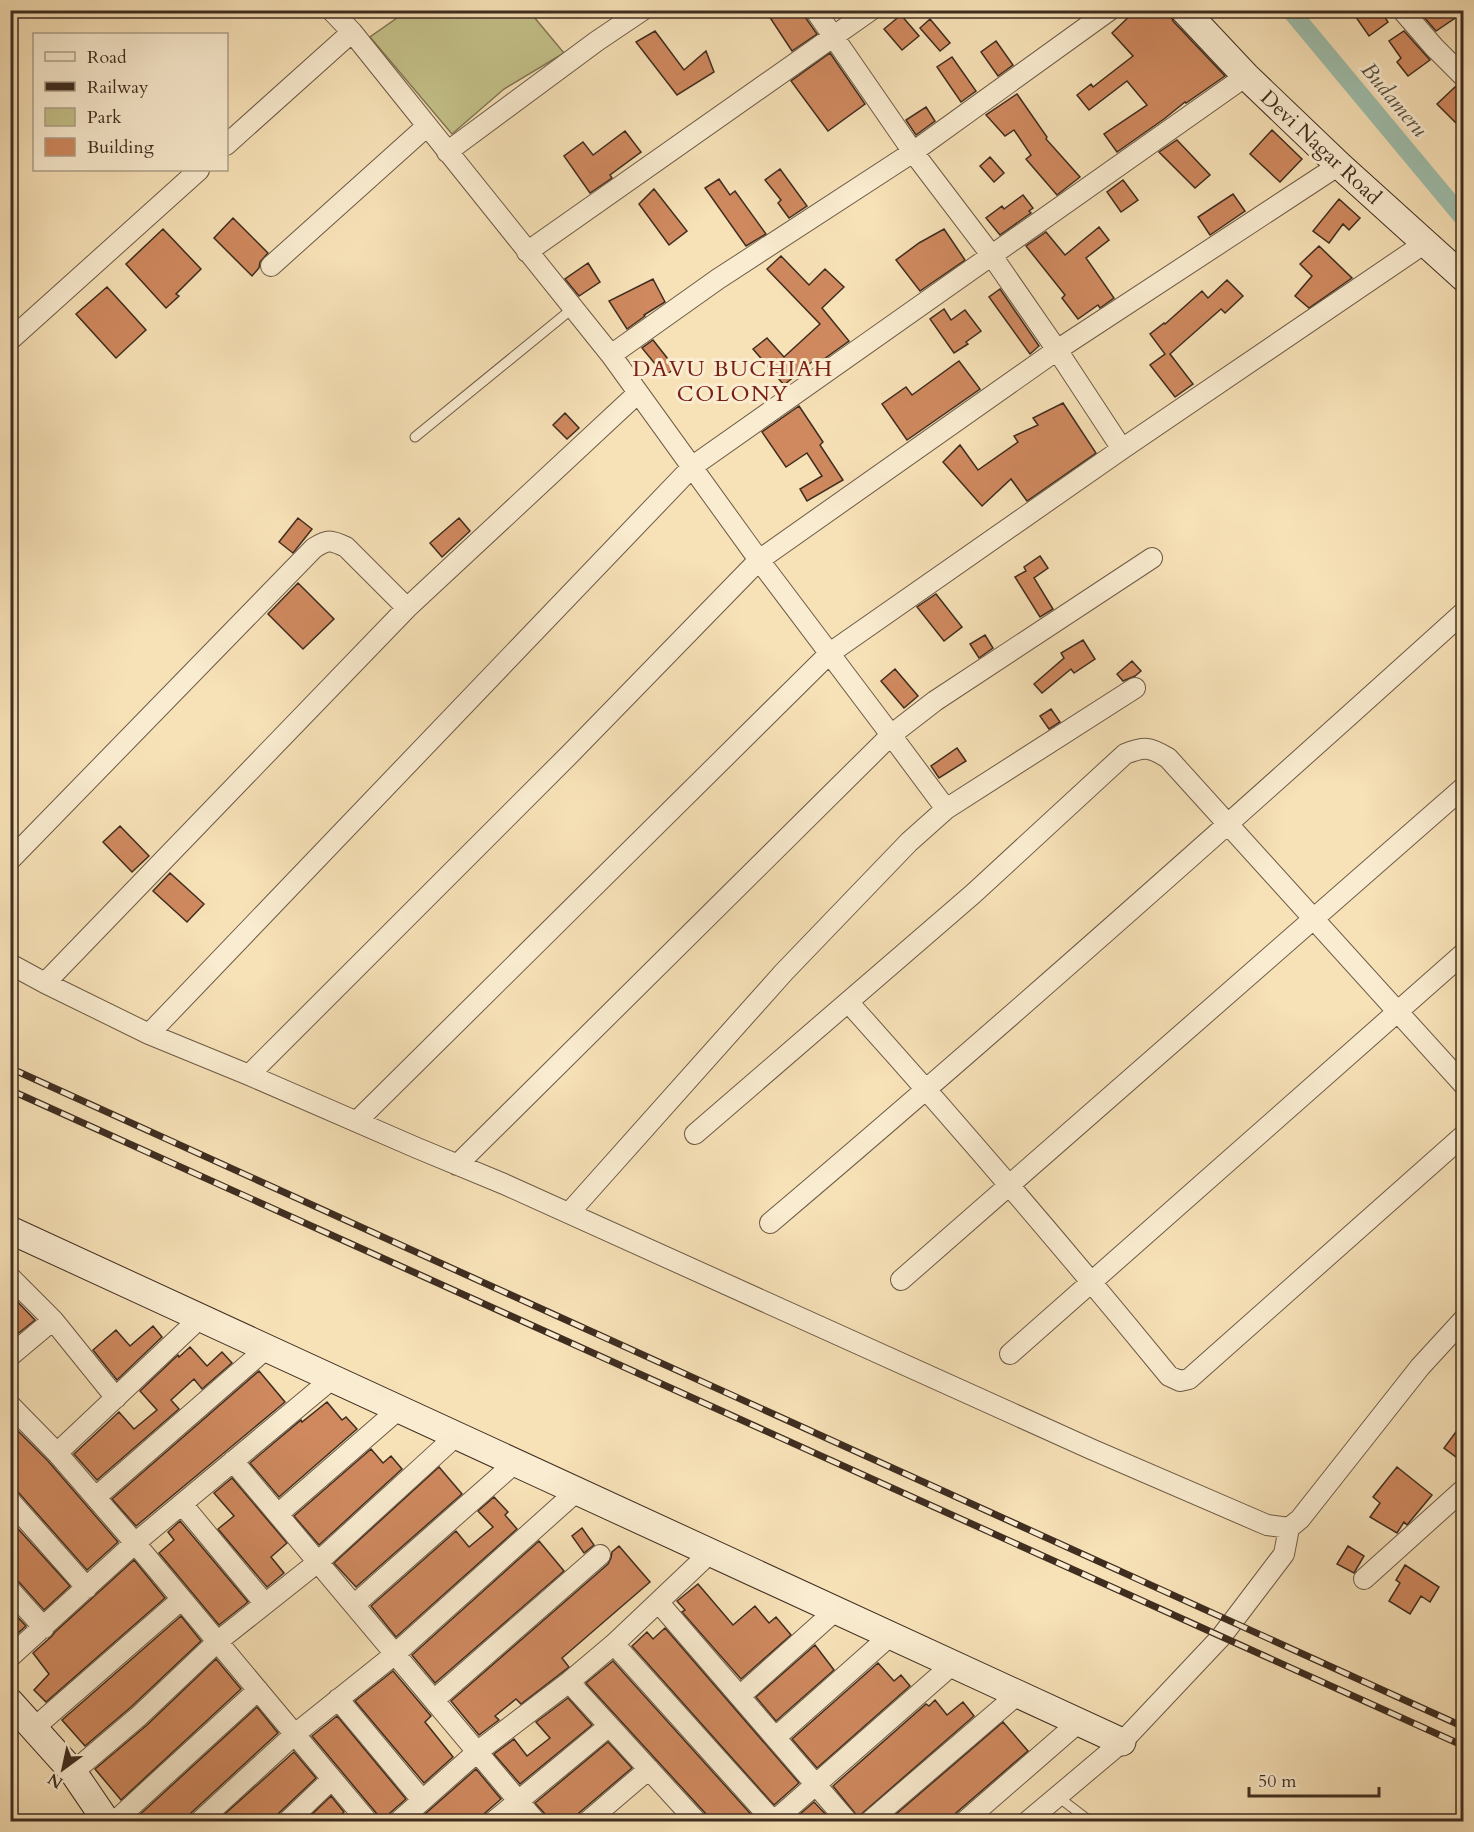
<svg xmlns="http://www.w3.org/2000/svg" width="1474" height="1832" viewBox="0 0 1474 1832" font-family="Cardo,serif">
<rect width="100%" height="100%" fill="#f7e1b7"/>
<filter id="stains"><feTurbulence type="fractalNoise" baseFrequency=".00333" numOctaves="4"/><feColorMatrix values="0 0 0 0 .2 0 0 0 0 .09 0 0 0 0 .02 0 0 0 .5 -.17"/></filter>
<radialGradient id="worn" r=".72"><stop offset=".6" stop-color="#630" stop-opacity="0"/><stop offset="1" stop-color="#630" stop-opacity=".3"/></radialGradient>
<path fill="#c4c189" stroke="#827754" stroke-width="1.5" d="M407,11H529L564,53L504,89L452,134L370,37Z"/>
<g fill="none" stroke-linecap="round" stroke-linejoin="round">
<path stroke="#9ebeac" stroke-width="18" d="M1290,10L1464,219"/>
</g>
<path fill="#d0895f" stroke="#3f2d20" stroke-width="1.5" d="M765,10H803L805,17L817,34L792,51Z
M1136,10H1169L1173,21L1225,76L1186,103L1185,102L1164,119L1117,152L1104,134L1147,105L1127,81L1089,110L1077,95L1091,84L1093,87L1133,56L1112,33Z
M1351,10H1380L1388,22L1369,36Z
M1433,10H1464V12L1436,31L1424,17Z
M901,15L919,36L902,50L884,29Z
M930,19L950,43L940,51L920,28Z
M655,31L684,70L706,51L714,72L677,95L636,42Z
M1404,31L1430,60L1408,76L1397,62L1401,58L1389,41Z
M996,41L1013,65L998,76L981,52Z
M830,53L865,104L828,131L791,81Z
M952,57L976,91L961,102L937,67Z
M1456,86L1464,89V131L1437,104Z
M1017,94L1047,137L1046,139L1080,177L1057,195L1026,159L1031,155L1014,130L1005,136L986,115Z
M926,107L935,121L916,135L906,120Z
M1272,130L1302,159L1280,182L1250,154Z
M625,131L641,152L610,175L612,178L590,193L564,156L583,142L593,155Z
M1177,140L1210,175L1195,188L1159,152Z
M990,157L1004,173L994,182L980,166Z
M780,169L807,206L789,218L778,203L781,200L765,180Z
M719,179L730,195L735,191L766,234L746,246L705,188Z
M1123,180L1138,200L1121,212L1107,192Z
M654,189L687,231L669,245L639,204Z
M1233,194L1245,211L1210,235L1198,217Z
M1023,195L1033,208L1029,211L1031,213L1000,235L986,218L1002,206L1004,209Z
M1339,199L1360,218L1349,230L1343,224L1329,243L1313,231Z
M233,218L268,253L260,262L259,268L252,276L214,238Z
M1099,227L1109,240L1086,258L1114,298L1100,308L1098,305L1078,319L1062,298L1065,295L1026,246L1046,232L1065,255Z
M163,229L201,269L176,294L179,296L166,308L126,264Z
M944,229L965,260L920,291L896,260L919,243Z
M1319,246L1352,278L1309,308L1295,296L1312,276L1300,264Z
M781,256L809,285L825,269L844,287L822,308L849,341L817,364L814,360L784,385L753,349L767,338L784,357L820,324L767,269Z
M588,263L600,282L579,296L565,279Z
M653,279L665,302L644,315L645,316L627,329L609,301Z
M1227,280L1243,296L1225,313L1221,309L1170,354L1193,384L1175,397L1150,365L1165,354L1150,334L1164,323L1165,324L1202,291L1208,298Z
M107,287L146,330L116,358L76,314Z
M1000,289L1039,346L1030,354L989,297Z
M944,309L951,320L965,310L981,331L966,342L968,344L954,353L930,319Z
M653,340L675,368L665,376L642,348Z
M959,361L980,389L907,440L882,404L906,387L912,395Z
M1063,403L1096,453L1027,501L1011,479L982,506L943,462L960,445L978,470L1018,442L1014,436L1038,425L1033,418Z
M799,406L823,442L820,445L843,480L807,501L800,489L822,476L807,453L786,467L762,432Z
M565,413L579,428L567,439L553,425Z
M298,518L312,529L293,553L279,542Z
M459,518L470,531L442,557L430,543Z
M1040,556L1048,568L1034,578L1053,609L1040,617L1015,577L1026,571L1024,567Z
M298,583L334,619L303,649L268,614Z
M936,594L962,627L944,641L917,607Z
M985,635L993,648L979,658L970,644Z
M1083,640L1095,659L1074,673L1071,669L1042,693L1034,684L1064,658L1061,653Z
M1132,661L1141,671L1135,676L1123,681L1117,674Z
M895,669L918,696L904,708L881,681Z
M1051,709L1060,722L1049,729L1040,716Z
M957,748L966,761L939,778L931,766Z
M120,826L149,856L132,872L103,842Z
M170,873L204,904L187,922L153,891Z
M10,1294L35,1320L10,1340Z
M153,1326L162,1337L117,1380L93,1350L116,1330L130,1346Z
M190,1347L207,1366L222,1352L232,1363L202,1389L194,1379L171,1400L179,1409L97,1480L74,1454L119,1412L134,1429L157,1410L140,1391L178,1355L179,1357Z
M259,1371L285,1402L136,1526L112,1499Z
M327,1402L342,1420L346,1417L357,1429L279,1497L250,1463L301,1420L302,1422Z
M1464,1421V1463L1444,1448Z
M10,1423L48,1461L118,1542L87,1570L19,1493L10,1489Z
M371,1449L383,1463L391,1456L402,1469L319,1545L294,1516Z
M439,1467L462,1494L356,1587L334,1563Z
M1397,1467L1432,1495L1407,1525L1404,1522L1397,1533L1370,1517L1380,1503L1373,1497Z
M232,1478L287,1543L271,1557L284,1573L267,1587L218,1529L234,1516L214,1493Z
M494,1497L508,1512L505,1515L517,1529L396,1637L371,1606L456,1531L469,1547L493,1527L478,1511Z
M10,1520L70,1586L44,1610L19,1582L10,1578Z
M180,1521L248,1602L219,1625L159,1553L174,1540L168,1532Z
M582,1528L594,1545L584,1553L572,1536Z
M539,1541L564,1571L435,1683L412,1655Z
M619,1546L650,1582L562,1658L569,1667L521,1704L516,1699L495,1716L499,1720L479,1735L451,1701L608,1564L611,1558L612,1552Z
M1348,1546L1364,1556L1354,1573L1337,1564Z
M134,1560L165,1598L46,1702L34,1690L49,1674L33,1653L52,1636L55,1632Z
M1405,1565L1439,1587L1430,1602L1421,1596L1410,1614L1389,1601L1400,1583L1396,1580Z
M698,1584L733,1625L755,1606L769,1623L776,1617L791,1635L741,1679L682,1612L685,1610L677,1601Z
M10,1609L26,1626L10,1640Z
M181,1616L201,1641L131,1707L85,1746L62,1720Z
M665,1628L799,1783L774,1805L632,1646L647,1632L653,1639Z
M815,1645L834,1670L776,1721L756,1697Z
M216,1659L241,1689L121,1800L95,1769L147,1725Z
M613,1661L757,1821H709L706,1814L586,1683Z
M878,1663L894,1681L901,1675L910,1686L817,1768L792,1739Z
M393,1671L431,1716L425,1722L453,1757L424,1783L355,1701Z
M568,1698L592,1725L520,1784L494,1754L514,1739L527,1756L550,1738L536,1722Z
M935,1700L947,1715L963,1702L974,1716L858,1817L833,1786L926,1704L929,1706Z
M257,1707L278,1733L191,1813L187,1821H136L134,1820Z
M337,1716L406,1799L390,1813L386,1821H381L377,1814L312,1736Z
M1003,1722L1028,1751L956,1813L952,1821H888Z
M608,1742L632,1768L579,1813L575,1821H548L545,1814L535,1803Z
M294,1752L316,1778L279,1813L275,1821H217Z
M476,1769L501,1799L485,1813L481,1821H417Z
M331,1796L344,1812L341,1815L346,1821H305Z
M814,1802L832,1821H792Z"/>
<g fill="none" stroke-linecap="round" stroke-linejoin="round">
<g stroke="#6d5a46" stroke-width="11">
<path id="lane" d="M415,437L573,308
M1057,1796L1091,1822"/>
</g>
<g stroke="#6d5a46" stroke-width="22">
<path id="street" d="M331,10L352,32L611,355L759,560L1057,350L1339,165
M815,10L913,152L992,256L1057,350L1122,449
M1402,10L1434,47L1464,77
M226,145L352,32
M447,152L597,41L643,10
M527,252L871,10
M271,266L427,126
M10,340L199,170
M611,355L718,279L913,152L1110,10
M10,860L314,548C328,539 331,540 346,547L407,608
M10,964L45,983L149,1034L249,1075L417,1148L504,1184L1091,1449L1267,1525L1289,1528L1300,1519L1420,1367L1464,1319
M45,983L407,608L638,393
M848,1002C958,1124 1065,1249 1169,1376L1180,1381L1189,1379L1464,1135
M149,1034L693,466L1246,76
M249,1075L571,753L759,560L891,735L946,809
M357,1121L830,653L1122,449L1425,243
M695,1134L973,894L1125,754C1145,746 1150,747 1168,758L1464,1085
M457,1165L891,735L935,701L1152,558
M569,1213L784,972L909,842L946,809L1135,688
M770,1223C1005,1024 1235,819 1464,612
M10,1277L53,1320L116,1398
M901,1280L1464,787
M1010,1354L1464,953
M10,1356L53,1320
M10,1405L57,1453L135,1543L368,1822
M57,1453L201,1317
M233,1461L536,1822
M96,1497L267,1348
M10,1501L87,1588
M182,1504L265,1604
M278,1514L399,1409
M1364,1579L1464,1489
M10,1590L44,1628
M659,1603L848,1822
M354,1605L516,1462
M614,1644L773,1821
M10,1657L135,1543L333,1378
M569,1682L697,1822
M740,1696L836,1610
M338,1699L422,1800
M434,1700L600,1555
M34,1728L182,1599
M776,1737L891,1635
M73,1772L139,1716L217,1642L318,1562L457,1435
M114,1822L258,1690
M199,1822L295,1734L395,1654L577,1491
M287,1822L332,1779
M398,1822L477,1752L569,1682L614,1644L711,1552
M493,1822L609,1726
M587,1822L649,1769
M773,1822L953,1664
M869,1822L1018,1694
M964,1822L1079,1722
M1027,1822L1122,1742L1221,1637L1284,1554L1289,1528"/>
</g>
<g stroke="#3f2d20" stroke-width="29">
<path id="secondary" d="M1184,10L1246,76L1339,165L1464,278
M10,1230L1122,1742
M10,1702L73,1772L107,1822"/>
</g>
<use href="#lane" stroke="#faecd0" stroke-width="9"/>
<use href="#street" stroke="#faecd0" stroke-width="20"/>
<use href="#secondary" stroke="#faecd0" stroke-width="27"/>
<g stroke="#3f2d20" stroke-width="7">
<path id="rail" d="M10,1068L1464,1727
M10,1090L1464,1746"/>
</g>
<use href="#rail" stroke="#faecd0" stroke-width="4.5" stroke-dasharray="14" stroke-linecap="butt"/>
</g>
<g text-anchor="middle" stroke-width="6" stroke-linejoin="round" paint-order="stroke">
<g font-size="21" fill="#3f2d20" stroke="#faecd0">
<text transform="translate(1321 147) rotate(43)" y="7">Devi Nagar Road</text>
</g>
<g font-size="22" font-style="italic" fill="#575143" stroke="#faecd0">
<text transform="translate(1395 99) rotate(50)" y="8">Budameru</text>
</g>
<g font-size="22" letter-spacing="1.5" fill="#7a1f14" stroke="#faecd0">
<text x="733" y="376">DAVU BUCHIAH<tspan x="733" dy="25">COLONY</tspan></text>
</g>
</g>
<rect width="1474" height="1832" fill="none" stroke="#f7e1b7" stroke-width="36"/>
<rect x="12" y="12" width="1450" height="1808" fill="none" stroke="#3f2d20" stroke-width="3"/>
<rect x="18" y="18" width="1438" height="1796" fill="none" stroke="#3f2d20" stroke-width="1.5"/>
<rect x="33" y="33" width="195" height="138" fill="#faecd0" stroke="#afa08a" stroke-width="1.5"/>
<rect x="45" y="52" width="30" height="9" fill="#faecd0" stroke="#afa08a" stroke-width="1.5"/>
<text x="87" y="63" font-size="18" fill="#3f2d20">Road</text>
<rect x="45" y="82" width="30" height="9" fill="#3f2d20" stroke="#afa08a" stroke-width="1.5"/>
<text x="87" y="93" font-size="18" fill="#3f2d20">Railway</text>
<rect x="45" y="108" width="30" height="18" fill="#c4c189" stroke="#afa08a" stroke-width="1.5"/>
<text x="87" y="123" font-size="18" fill="#3f2d20">Park</text>
<rect x="45" y="138" width="30" height="18" fill="#d0895f" stroke="#afa08a" stroke-width="1.5"/>
<text x="87" y="153" font-size="18" fill="#3f2d20">Building</text>
<g transform="translate(63 1769) rotate(213)" stroke="#faecd0" stroke-width="4.5" paint-order="stroke">
<path d="M0-4.5L10 22L0 15L-10 22Z" fill="#3f2d20"/>
<text y="-9" font-size="16" font-weight="bold" text-anchor="middle" fill="#3f2d20">N</text>
</g>
<path d="M1249 1787v9h130v-9" fill="none" stroke="#3f2d20" stroke-width="3"/>
<text x="1258" y="1787" font-size="18" fill="#3f2d20" stroke="#faecd0" stroke-width="4.5" paint-order="stroke">50 m</text>
<rect width="100%" height="100%" filter="url(#stains)"/>
<rect width="100%" height="100%" fill="url(#worn)"/>
</svg>
